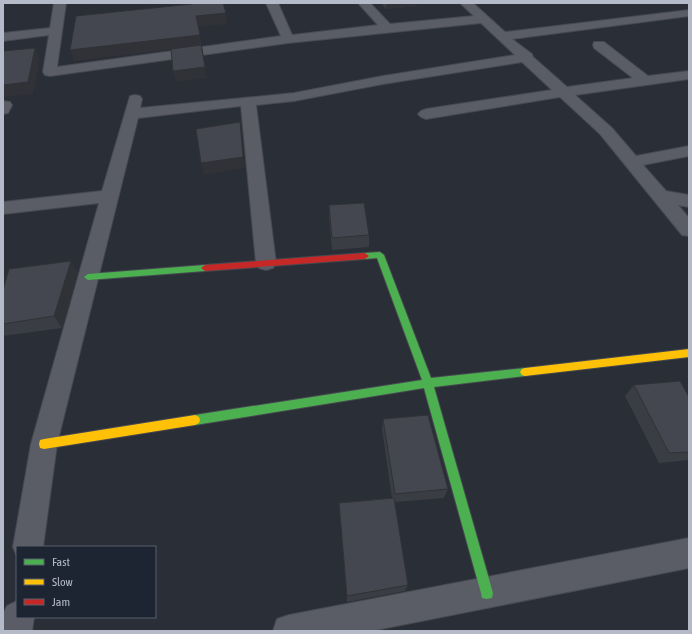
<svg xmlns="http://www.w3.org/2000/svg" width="692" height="634" viewBox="0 0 692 634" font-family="'Asap Condensed',sans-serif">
<rect width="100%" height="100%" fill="#2a2e37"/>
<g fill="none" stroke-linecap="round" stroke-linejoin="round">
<g stroke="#464950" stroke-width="2">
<path id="street" d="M54,3H66L57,67L281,36L266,3H278L292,35L378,25L358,3H370L390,24L474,16L460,3H473L505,32L689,10V16L512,39L532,54L533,57L567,87L633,78L594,48L593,45L594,42H604L648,76L689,71V79L575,95L612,128L636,156L689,146V156L643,165L666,191L689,195V207L678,205L689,218V236L682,235L600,134L560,97L426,119L421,117L418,114L421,111L426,109L552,90L522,62L383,84L294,101L256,105L276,263L273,268L266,270L259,268L256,263L241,106L138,118L57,444L43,547H17V556L13,547L31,444L99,203L3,214V202L102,191L130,96L135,95L140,96L142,99L140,108L294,93L383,76L515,55L481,23L288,43L50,76L45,75L43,72L49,35L3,41V33L50,28Z
M3,101L10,102L12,105L8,113L3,114Z
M689,538V568L371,631H273L277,619L289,615Z
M17,601V617H34L32,631H3V614L7,606Z"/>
</g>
<g stroke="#464950" stroke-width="2">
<path id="fast" d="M380,252L384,255L431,378L525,368L528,369L530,372L528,375L525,376L434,387L493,593L492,598L487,599L482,598L481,593L424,388L195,425L191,423L190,420L191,417L195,415L422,380L377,258L365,259L361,256L365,253Z
M205,265L209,268L205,271L88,280L84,277L88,274Z"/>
</g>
<g stroke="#464950" stroke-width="2">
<path id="slow" d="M689,349V357L525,376L522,375L520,372L522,369L525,368Z
M195,415L199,417L200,420L199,423L195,425L44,449L40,448L39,444L40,440L44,439Z"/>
</g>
<g stroke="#464950" stroke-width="2">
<path id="jam" d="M365,253L369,256L365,259L205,271L201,268L205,265Z"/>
</g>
<use href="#street" fill="#5a5d65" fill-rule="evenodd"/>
<use href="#fast" fill="#4caf50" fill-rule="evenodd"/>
<use href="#slow" fill="#ffc107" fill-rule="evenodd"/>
<use href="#jam" fill="#c62828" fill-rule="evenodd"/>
</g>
<path fill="#3a3d44" d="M381,3H417V6L386,9Z
M329,205L369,235V247L332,250L329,217Z
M78,273L62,328L3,336V290Z
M634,385L689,397V460L659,463L625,396Z
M383,419L448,489L444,498L395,502L408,585L405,591L347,602L339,503L392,498L382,429Z"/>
<path fill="#303237" d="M396,3H417V6L386,9L387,4Z
M226,13L227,24L199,27L207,78L176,82L173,71L201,46L74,61L70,50L196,16Z
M35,48L40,59L33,94L3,97V85Z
M240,122L242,134L245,168L204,175L201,163Z
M71,261L78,273L62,328L54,316Z"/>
<path fill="#44474f" stroke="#303237" d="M192,3H223L226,13L196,16L200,35L70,50L76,16L192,4Z
M386,3H396L387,4Z
M201,45L205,67L173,71L171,49Z
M35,48L28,82L3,85V51Z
M240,122L243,157L201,163L196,129Z
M364,203L369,235L332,238L329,205Z
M71,261L54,316L3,324V290L9,269Z
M680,381L689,397V452L669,453L634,385Z
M428,415L448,489L395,494L383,419Z
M394,498L408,585L347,596L339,503Z"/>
<rect width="692" height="634" fill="none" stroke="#b4bac8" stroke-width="8"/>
<rect x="16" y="546" width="140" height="72" fill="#1d2432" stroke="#59606e"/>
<rect x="24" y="559" width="20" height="6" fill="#4caf50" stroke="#59606e"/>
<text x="52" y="566" font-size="12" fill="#b4bac8">Fast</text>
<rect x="24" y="579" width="20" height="6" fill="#ffc107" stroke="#59606e"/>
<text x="52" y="586" font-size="12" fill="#b4bac8">Slow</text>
<rect x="24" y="599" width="20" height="6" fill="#c62828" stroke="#59606e"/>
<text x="52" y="606" font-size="12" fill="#b4bac8">Jam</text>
</svg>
